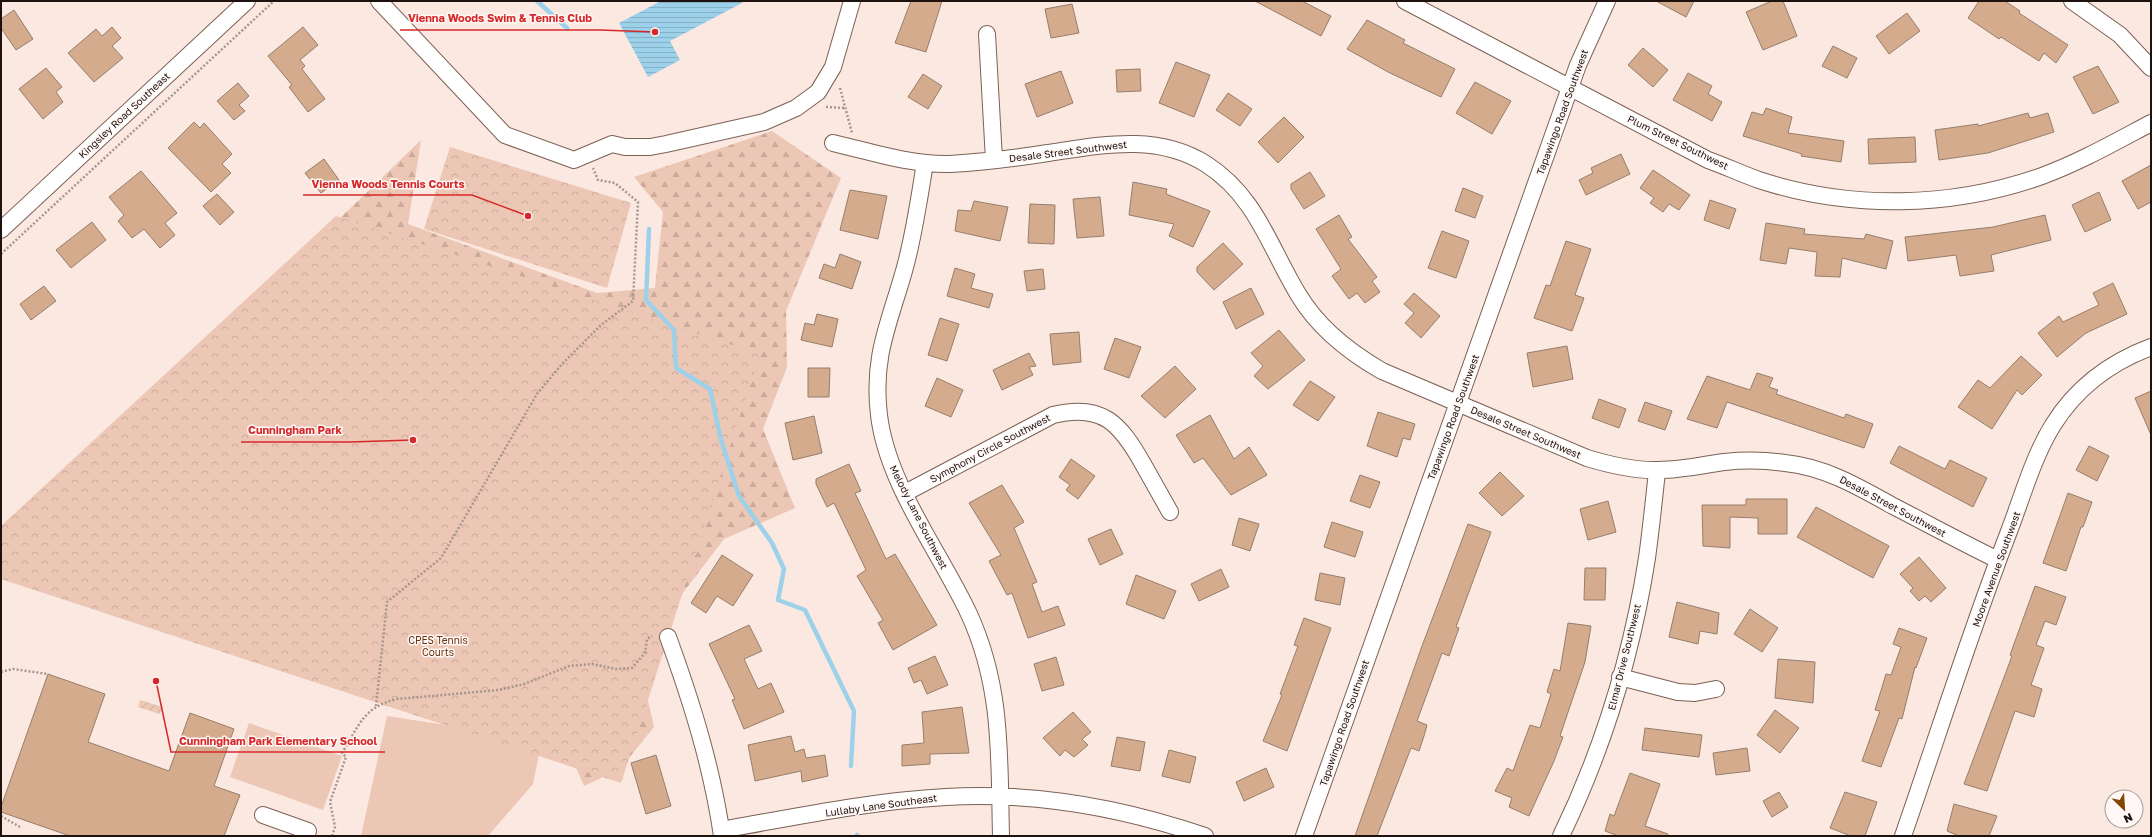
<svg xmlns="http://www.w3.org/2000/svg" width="2152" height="837" viewBox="0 0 2152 837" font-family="'Golos Text',sans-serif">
<defs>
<pattern id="forest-firs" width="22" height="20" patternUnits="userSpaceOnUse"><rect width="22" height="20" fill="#edc7b5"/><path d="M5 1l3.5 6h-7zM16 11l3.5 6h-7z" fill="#cbaa9a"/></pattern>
<pattern id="park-crowns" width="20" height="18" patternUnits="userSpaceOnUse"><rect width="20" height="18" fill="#edc7b5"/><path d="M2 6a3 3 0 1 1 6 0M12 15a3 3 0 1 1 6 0" fill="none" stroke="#cbaa9a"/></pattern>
<pattern id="garden-furrows" width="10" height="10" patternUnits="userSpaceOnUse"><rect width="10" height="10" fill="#edc7b5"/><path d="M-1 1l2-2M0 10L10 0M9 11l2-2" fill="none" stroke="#cbaa9a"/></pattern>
<pattern id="water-rules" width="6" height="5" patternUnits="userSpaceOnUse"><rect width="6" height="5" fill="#9cd1e9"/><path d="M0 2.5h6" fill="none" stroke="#86b2c7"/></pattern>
</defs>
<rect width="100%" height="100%" fill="#fbe8e0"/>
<path fill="#edc7b5" d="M387,716L542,740L533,784L488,836H361Z
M249,723L342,756L323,810L230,777Z"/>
<path fill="url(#forest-firs)" d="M772,131L841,178L786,311L787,367L763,429L795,508L724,539L669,611L633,636L654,727L620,769L584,786L511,616L335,223L421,140L408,224L597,293L655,288L663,212L634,177Z"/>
<path fill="url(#park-crowns)" d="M450,147L631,203L607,288L424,229Z
M336,216L760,354L621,783L1,579V526Z"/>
<path fill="url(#garden-furrows)" d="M140,700L163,707L160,714L138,707Z"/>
<path fill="url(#water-rules)" d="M661,1H741L742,3L670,41L680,60L648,77L619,23Z"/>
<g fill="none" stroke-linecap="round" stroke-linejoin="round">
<path stroke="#9cd1e9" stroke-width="4.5" d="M537,1L567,28
M649,229L646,300L674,330L676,368L710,389L721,440L739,496L772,543L784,569L778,600L805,610L854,711L851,766
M857,835L858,836"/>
</g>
<path fill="#d4ab8c" stroke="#967e6c" d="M911,1H942L926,52L895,43Z
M1255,1H1302L1331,16L1321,36Z
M1656,1H1694L1686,17Z
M1772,1H1783L1797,36L1763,50L1746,12Z
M1979,1H2005L2020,11L2019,13L2068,45L2056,63L2044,53L2039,61L2001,37L1999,39L1968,18Z
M1072,4L1079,33L1051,38L1045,9Z
M14,10L33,39L16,50L1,28V19Z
M1907,13L1920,31L1889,54L1876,36Z
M1367,20L1405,40L1403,43L1455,69L1441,97L1388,72L1347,49Z
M112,27L121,38L112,46L123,58L94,82L68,53L96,29L102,36Z
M303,27L318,45L300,60L305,66L302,69L325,99L308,112L289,87L292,85L268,56Z
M1833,46L1857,58L1847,78L1822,66Z
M1643,48L1668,70L1653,87L1628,65Z
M1176,62L1210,75L1194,117L1159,103Z
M2098,66L2119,102L2093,114L2073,77Z
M46,68L62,87L56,92L63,102L43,119L19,89Z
M1140,69L1141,91L1117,92L1116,70Z
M1061,71L1073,103L1037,117L1025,84Z
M1688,73L1712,86L1708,94L1722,102L1712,121L1673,100Z
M923,74L942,86L928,109L908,97Z
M1475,82L1511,101L1492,134L1456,113Z
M238,83L249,96L239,105L245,111L234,120L217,101Z
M1228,93L1252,109L1240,126L1216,110Z
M1766,108L1792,117L1788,133L1844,141L1841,162L1801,156L1802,154L1743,136L1752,112L1763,115Z
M2028,113L2030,118L2048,113L2054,132L1988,153L1939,160L1935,130L1978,124V126Z
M1284,117L1304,137L1278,163L1258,142Z
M194,122L200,128L204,123L232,154L222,164L231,173L211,192L168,148Z
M1915,137L1916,162L1869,164L1868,139Z
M1621,154L1630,174L1586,195L1579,180L1593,173L1591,168Z
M324,159L339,180L321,193L305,173Z
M2151,165V202L2138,209L2122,181Z
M1653,170L1690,195L1679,210L1669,204L1663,212L1650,203L1654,198L1640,188Z
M141,171L177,213L165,223L175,235L160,248L144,229L132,238L118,221L124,215L109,197Z
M1310,172L1325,196L1304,209L1291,189V184Z
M1133,182L1167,189L1166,194L1210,211L1193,247L1169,236L1174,224L1129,215Z
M1463,188L1483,196L1475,218L1455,211Z
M850,190L887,196L878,239L840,230Z
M2099,192L2111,220L2085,232L2072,205Z
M217,194L234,212L220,225L203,206Z
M1100,197L1104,236L1077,238L1073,199Z
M1710,200L1736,209L1729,229L1704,220Z
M974,201L1008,207L1000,241L955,231L958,210L971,211Z
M1030,204L1055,205L1054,244L1028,243Z
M1339,215L1352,237L1348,239L1377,277L1372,281L1380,292L1365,303L1357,293L1349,299L1332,276L1341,269L1316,229Z
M2045,215L2051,240L1991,255L1994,271L1960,276L1956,255L1908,261L1905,237L1993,227Z
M92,222L106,240L71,268L56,250Z
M1766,223L1805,229L1804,234L1864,239L1866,234L1893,241L1886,269L1842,258L1840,277L1815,276L1817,252L1789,248L1786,264L1760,260Z
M1442,231L1469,241L1456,278L1428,268Z
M1566,241L1591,249L1575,295L1584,298L1572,331L1534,318L1546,285L1550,286Z
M1223,243L1243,264L1214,290L1197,272V267Z
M840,254L861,262L852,289L819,278L824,264L835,268Z
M955,268L975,274L971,288L993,294L989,308L947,296Z
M1043,269L1045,289L1027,291L1024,271Z
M2113,283L2127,314L2086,333L2057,357L2038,333L2059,316L2063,322L2099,305L2093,293Z
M44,286L56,301L31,320L20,304Z
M1251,288L1264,314L1236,329L1223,302Z
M1414,293L1440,316L1421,338L1405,323L1414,313L1404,304Z
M817,314L838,319L832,347L801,340L805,323L814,325Z
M940,318L959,324L947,361L928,355Z
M1279,330L1305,360L1268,389L1254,376L1263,366L1251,353Z
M1079,332L1081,362L1053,365L1050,334Z
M1115,338L1141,347L1129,378L1104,369Z
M1567,346L1573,379L1533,387L1527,353Z
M1029,353L1036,366L1029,367L1033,375L1002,390L993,370Z
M2021,356L2042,375L2022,395L2017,390L1992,429L1958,407L1978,380L1990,388Z
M1175,366L1196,389L1165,418L1141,396Z
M808,368H830L829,397H808Z
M1757,373L1773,378L1769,387L1778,390L1776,394L1844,418L1846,414L1873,424L1864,448L1727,402L1717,428L1687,419L1707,376L1750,390Z
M937,378L963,390L951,417L925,406Z
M1310,381L1335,397L1318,421L1293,405Z
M2151,391V435L2135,398Z
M1599,399L1626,409L1619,428L1592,418Z
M1645,402L1672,411L1665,430L1638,421Z
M1378,412L1415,424L1410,440L1403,438L1397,457L1367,446Z
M1210,415L1234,459L1249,447L1267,475L1231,495L1203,458L1194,463L1176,435Z
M814,416L822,453L793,460L785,423Z
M1899,446L1945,469L1950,460L1987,478L1973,507L1890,463Z
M2089,446L2109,456L2097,481L2076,470Z
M1071,459L1095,476L1078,499L1066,490L1070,485L1059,477Z
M849,464L861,491L855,493L886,559L895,554L937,625L893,650L878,623L883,620L857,576L866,570L834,503L827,507L816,484V479Z
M1500,472L1524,496L1502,516L1479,493Z
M1360,475L1380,482L1370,508L1350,501Z
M1002,485L1024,522L1014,528L1037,582L1032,584L1042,612L1058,606L1065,625L1028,638L1012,593L1007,595L989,561L1001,555L969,503Z
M2068,493L2092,502L2083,527H2081L2066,571L2043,563Z
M1746,499H1787V534H1758V518L1730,517V548L1703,546L1702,505H1746Z
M1608,501L1616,532L1588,540L1580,509Z
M1816,507L1889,546L1873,578L1797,537Z
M1239,518L1259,524L1250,551L1232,545Z
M1332,522L1363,532L1355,557L1324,547Z
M1468,524L1491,532L1456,627L1459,628L1449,656L1442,653L1417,721L1427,725L1424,736L1419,751L1411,748L1377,836H1355L1422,646Z
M1111,529L1123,554L1100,565L1088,539Z
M722,555L753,575L733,606L717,596L706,613L691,603Z
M1919,557L1946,588L1931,602L1925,596L1919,601L1910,591L1913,588L1900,574Z
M1585,568H1606L1605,600H1584Z
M1221,569L1229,587L1199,601L1191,584Z
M1320,573L1345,578L1340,605L1315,600Z
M1136,575L1176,591L1164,619L1126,604Z
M2035,586L2066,597L2056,625L2045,621L2036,645L2044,648L2031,685L2042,689L2034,717L2015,711L1987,791L1964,784L2012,656L2010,655Z
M1677,602L1719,613L1717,634L1700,631L1698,644L1669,637Z
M1750,609L1778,628L1762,652L1734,634Z
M1304,618L1331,628L1287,751L1263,741L1282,695L1280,694L1298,646L1294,645Z
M1568,623L1591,626L1585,662L1560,736L1563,737L1554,761L1529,816L1509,807L1512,798L1495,791L1507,768L1513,771L1530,725L1540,728L1551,694L1547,692L1554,669L1560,671Z
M749,625L762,651L744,659L758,689L771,683L784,712L744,729L732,700L735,699L709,644Z
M1899,628L1927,638L1916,668L1915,667L1902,719L1899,718L1881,767L1862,761L1880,711L1875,710L1886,674L1891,675L1901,647L1893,644Z
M935,656L948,685L927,694L921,680L914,683L908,668Z
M1056,657L1064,685L1042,691L1034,664Z
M1778,659L1815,662L1813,703L1775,698Z
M48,674L105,694L88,742L169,771L190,713L234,729L214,786L240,795L224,836H70L1,812V807Z
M962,707L969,753L930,754V764L902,766V745L924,743L922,712Z
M1775,710L1799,728L1780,753L1757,735Z
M1073,712L1091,732L1082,739L1088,745L1074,757L1065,750L1060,756L1043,738Z
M1645,728L1702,735L1699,757L1642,750Z
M791,736L795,752L804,749L806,758L825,755L828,776L802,782L801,771L755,781L748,745Z
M1117,737L1145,742L1140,771L1111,766Z
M1747,748L1750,771L1716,775L1713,753Z
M1169,750L1196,757L1190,783L1162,776Z
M656,755L671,806L646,814L631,763Z
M1266,768L1274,787L1244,801L1236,782Z
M1630,773L1660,784L1645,826L1668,834V836H1618L1605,831L1610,814L1614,816Z
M1779,792L1788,807L1772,817L1763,801Z
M1845,792L1877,802L1865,836H1851L1830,828Z
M1954,804L1997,816L1989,836H1959L1947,831Z"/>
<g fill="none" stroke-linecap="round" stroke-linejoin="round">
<g stroke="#7c6155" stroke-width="18">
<path id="minor" d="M379,1L505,135L574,160L612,144L625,147H650L666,144L764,122L796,108L818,92L833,67L852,1
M1405,1L1708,160C1725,166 1742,174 1759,180C1850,210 1952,208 2042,176C2080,162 2115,142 2151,123
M2072,1L2120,35L2151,68
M987,34L994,160
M833,143C872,152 910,165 950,164C983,162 1016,158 1048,153C1102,145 1157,133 1206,164C1256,196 1269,246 1298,294C1318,328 1349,352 1382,371L1587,458C1610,465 1634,471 1659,470C1681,470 1702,465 1724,462C1744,460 1765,460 1785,463C1825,467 1859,487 1893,506C1928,524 1963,543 1998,560
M925,163C919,199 914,236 904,271C889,324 872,357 879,415C887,484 940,552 969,614C1003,688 999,758 1001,836
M1,230L247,1
M905,493L1053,415C1102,403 1120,423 1143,464C1152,480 1161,496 1170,512
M668,637C692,703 712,767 722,836
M1620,677L1678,692L1695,693L1716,689
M263,815L308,831L305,836
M721,830C795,817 870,801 946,797C1033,792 1123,808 1205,836
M1304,836L1578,65L1607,1
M1561,836C1603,749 1632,654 1647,558C1651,529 1654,500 1657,471
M1903,836C1938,735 1970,633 2008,534C2022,498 2033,457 2053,425C2076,388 2111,362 2151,347"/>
</g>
<path stroke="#a69690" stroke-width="2.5" stroke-dasharray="2 2" stroke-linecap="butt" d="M840,88L852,133
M826,107L845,108
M1,254L274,1
M1,672L13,669L48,674
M376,706L387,602L441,558L537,394L562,364L601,325L633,301L638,202L615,183L598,180L593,168
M1,816L20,827
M332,836L335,827L330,802L346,757L342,753C359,726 363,707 397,699L499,690L524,684L569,666L592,664L616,669L632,668L645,653L647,639L652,636"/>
<use href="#minor" stroke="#fff" stroke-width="16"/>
</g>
<g text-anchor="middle" stroke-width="3" stroke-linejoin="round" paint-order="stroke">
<g font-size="10" fill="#1d120e" stroke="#fff8f6">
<text transform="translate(1562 112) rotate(-70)" y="4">Tapawingo Road Southwest</text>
<text transform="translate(124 115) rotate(-43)" y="4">Kingsley Road Southeast</text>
<text transform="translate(1678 142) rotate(26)" y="4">Plum Street Southwest</text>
<text transform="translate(1068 151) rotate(-7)" y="4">Desale Street Southwest</text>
<text transform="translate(1453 417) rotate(-70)" y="4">Tapawingo Road Southwest</text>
<text transform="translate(1526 432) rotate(23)" y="4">Desale Street Southwest</text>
<text transform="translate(990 448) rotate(-28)" y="4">Symphony Circle Southwest</text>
<text transform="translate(1893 506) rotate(28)" y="4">Desale Street Southwest</text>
<text transform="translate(919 517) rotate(63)" y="4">Melody Lane Southwest</text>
<text transform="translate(1996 569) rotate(-70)" y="4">Moore Avenue Southwest</text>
<text transform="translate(1624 657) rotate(-76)" y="4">Elmar Drive Southwest</text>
<text transform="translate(1344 723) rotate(-71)" y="4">Tapawingo Road Southwest</text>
<text transform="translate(881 805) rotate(-8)" y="4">Lullaby Lane Southeast</text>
</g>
<g font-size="10" fill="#6c3111" stroke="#fff8f6">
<text x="438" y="644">CPES Tennis<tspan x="438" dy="12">Courts</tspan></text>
</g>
</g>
<path fill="none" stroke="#d62828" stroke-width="1.5" d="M655 32L600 30H400M528 216L472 195H303M413 440L350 442H241M156 681L171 752H385"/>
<g fill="#d62828" stroke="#fff8f6" stroke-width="1.5">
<circle cx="655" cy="32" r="4"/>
<circle cx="528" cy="216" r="4"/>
<circle cx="413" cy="440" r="4"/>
<circle cx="156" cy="681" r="4"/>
</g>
<g font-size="11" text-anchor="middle" font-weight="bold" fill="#d62828" stroke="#fff8f6" stroke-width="3" stroke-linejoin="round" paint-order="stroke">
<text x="500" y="22">Vienna Woods Swim &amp; Tennis Club</text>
<text x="388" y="188">Vienna Woods Tennis Courts</text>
<text x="295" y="434">Cunningham Park</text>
<text x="278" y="745">Cunningham Park Elementary School</text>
</g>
<rect width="2152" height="837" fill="none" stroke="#1d120e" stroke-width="4"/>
<g transform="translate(2124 809) rotate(155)"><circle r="19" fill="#fff8f6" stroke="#a59c99"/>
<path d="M0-3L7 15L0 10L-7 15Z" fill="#824600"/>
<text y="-6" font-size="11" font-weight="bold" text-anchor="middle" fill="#1d120e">N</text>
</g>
</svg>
